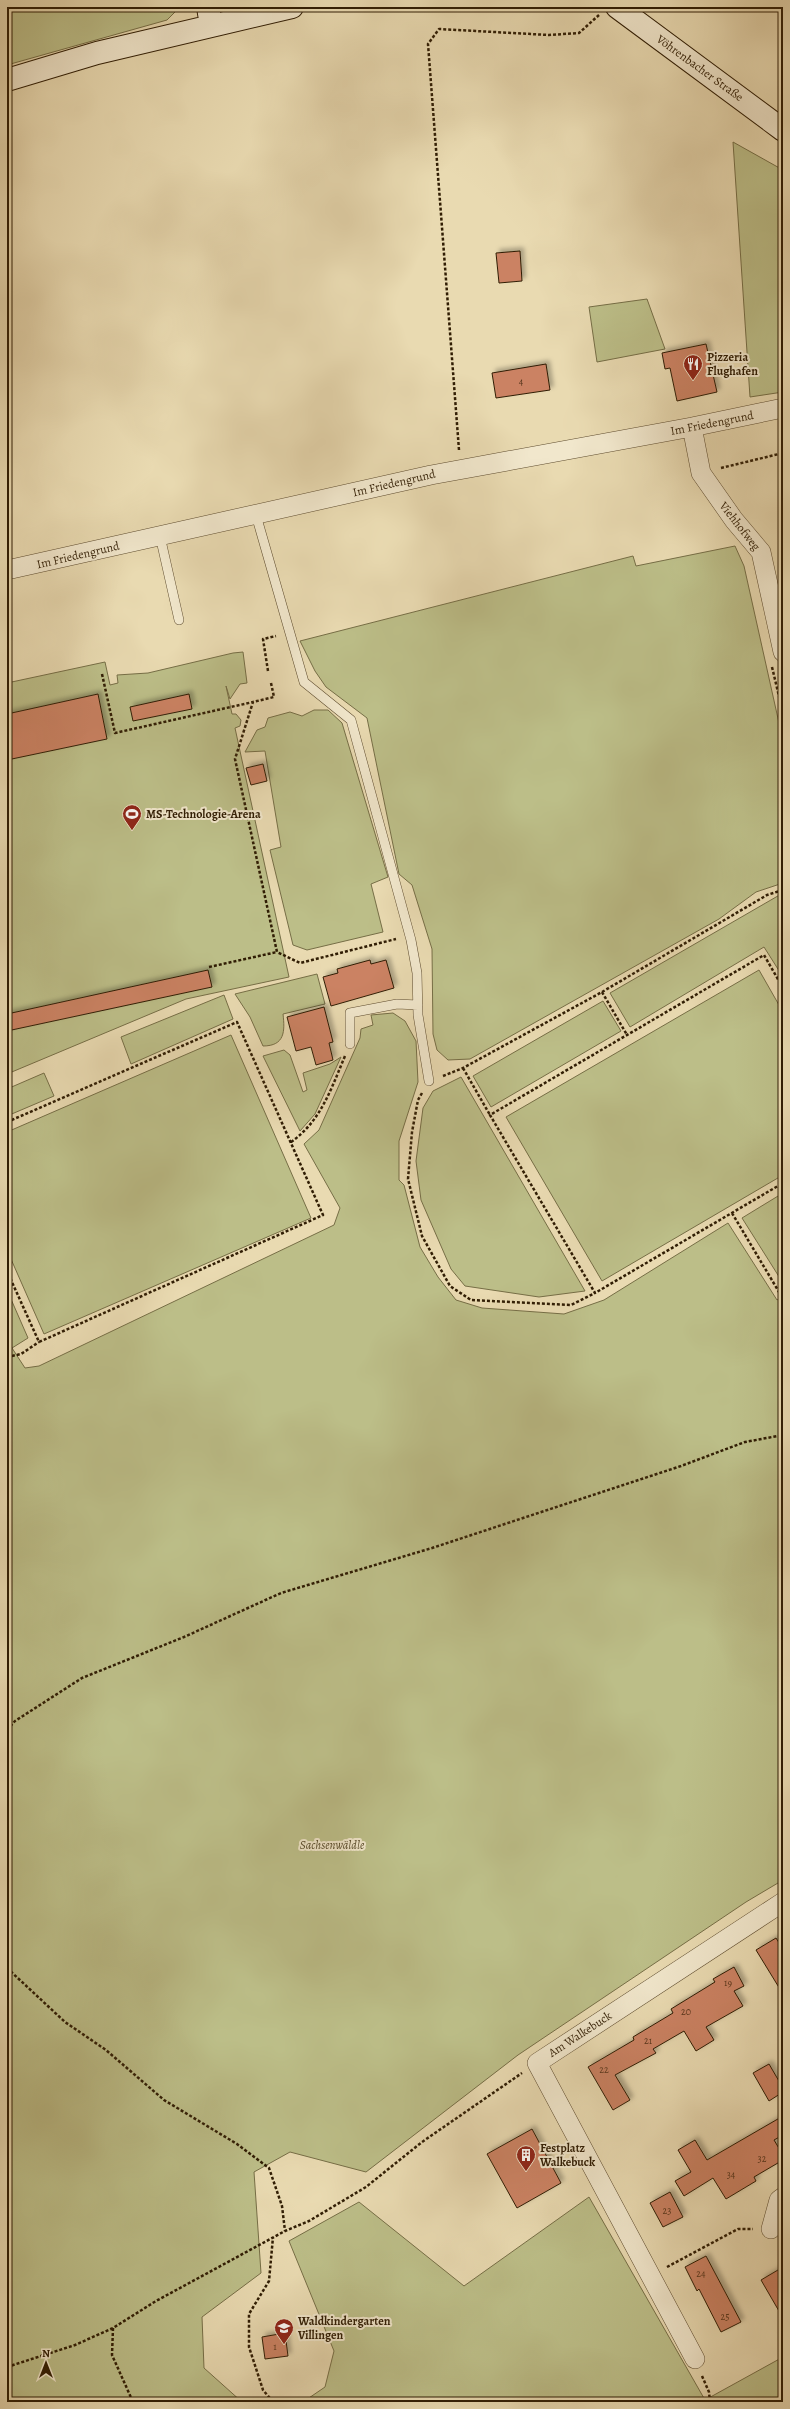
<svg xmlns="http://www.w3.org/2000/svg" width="790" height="2409" viewBox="0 0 790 2409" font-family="Alegreya,serif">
<defs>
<filter id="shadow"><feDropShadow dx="3.5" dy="-3.5" stdDeviation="2" flood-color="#0004"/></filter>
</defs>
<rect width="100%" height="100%" fill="#e9dab1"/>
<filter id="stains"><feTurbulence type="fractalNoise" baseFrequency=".005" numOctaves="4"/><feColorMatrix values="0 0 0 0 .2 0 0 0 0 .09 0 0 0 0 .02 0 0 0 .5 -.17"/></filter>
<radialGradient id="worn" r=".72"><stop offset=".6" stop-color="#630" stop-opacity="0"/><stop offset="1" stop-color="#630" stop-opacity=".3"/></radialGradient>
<path fill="#bcbe88" stroke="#766e46" d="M7,7H180L167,20L7,65Z
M733,142L783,170V392L750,397Z
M647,299L665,349L597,362L589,307Z
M735,546L744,566L783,741V883L756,892L719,919L470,1059L448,1060L437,1050L433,1034L432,949L412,885L399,874L367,718L326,687L315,671L300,641L633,556L636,566Z
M243,652L247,683L240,684L230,699L226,686L232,714H236L241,720L240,726L235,728L289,977L186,999L7,1074V683L105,662L110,685L118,683L117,675L148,673L233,653Z
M314,710H328L342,723L388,877L371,884L383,932L307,950L293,945L270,850L281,847L265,751L245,752L257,730L265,727L268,718L290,712L302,716Z
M783,893V977L764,947L630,1027L610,993Z
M759,970L783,1012V1175L602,1281L506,1117Z
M317,974L325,1004L283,1014C285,1031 285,1046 263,1046L250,1017L235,994Z
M224,995L233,1019L131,1064L121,1037Z
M603,1001L621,1031L491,1107L473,1076Z
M393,1013L405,1021L416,1041L418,1082L399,1141V1180L404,1185L420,1247L438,1277L456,1300L482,1308L564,1314L604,1300L728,1223L777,1300L783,1296V1880L746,1902L518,2055L366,2172L290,2152L254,2172L261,2273L202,2317L204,2368L242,2402H7V1290L28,1338L12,1348L25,1368L39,1366L334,1225L340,1208L304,1144L319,1130L360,1038L361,1029L373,1025L371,1015Z
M231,1035L311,1218L44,1334L7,1250V1132Z
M284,1050L290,1055L303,1092L307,1090L303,1073L330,1064L341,1057L315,1114L300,1131L263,1056Z
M44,1073L54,1096L7,1116V1089Z
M461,1077L585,1291L539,1297L465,1286L451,1269L421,1200L416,1161L423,1108L433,1091Z
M783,1193V1283L742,1218Z
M589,2197L705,2400L783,2357V2402H303L325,2387L334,2351L289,2241L359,2202L464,2286Z"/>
<path fill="#cb8263" stroke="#301d04" filter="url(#shadow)" d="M520,251L522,281L499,283L496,253Z
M706,344L717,392L677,401L670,368L665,369L662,353Z
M546,364L550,390L496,398L492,373Z
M98,694L107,739L7,760V714Z
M189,694L192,709L133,721L130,707Z
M263,764L267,781L251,785L246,768Z
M370,960L371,964L386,960L394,988L331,1006L323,977L338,973L337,969Z
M208,970L212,987L7,1031V1014Z
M324,1007L333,1042L329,1043L333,1060L316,1065L311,1047L296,1051L287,1017Z
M776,1938L783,1949V1994L756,1950Z
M734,1967L744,1986L734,1991L743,2006L706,2027L714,2040L696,2051L684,2031L653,2049L656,2053L615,2075L630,2100L613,2110L588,2067L634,2040L633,2037L673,2013L671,2009L715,1982L713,1979Z
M769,2064L783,2088V2092L769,2101L753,2073Z
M783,2116V2135L774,2140L783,2155V2160L754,2177L756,2181L726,2199L713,2178L684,2196L675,2181L691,2172L678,2150L695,2140L707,2160Z
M532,2129L561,2183L517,2208L487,2154Z
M670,2192L683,2217L663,2227L650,2203Z
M706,2256L741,2322L721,2332L699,2289L697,2291L685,2267Z
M783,2267V2318L761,2280Z
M285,2333L288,2356L265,2359L262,2337Z"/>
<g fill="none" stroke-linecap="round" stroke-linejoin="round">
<g stroke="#5e4c2f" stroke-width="10">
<path id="lane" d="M256,515L304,682L351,720L411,940L417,973L418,1015L429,1081
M160,536L179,620
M350,1044V1013L397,1004L418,1005"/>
</g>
<g stroke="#5e4c2f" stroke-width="20">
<path id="street" d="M692,427L701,473L734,520L761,552L783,652
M7,570L431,475L692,427L783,408
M771,2229L779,2200L783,2197
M695,2359L537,2063L783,1902"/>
</g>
<g stroke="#301d04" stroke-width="24">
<path id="secondary" d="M208,7L211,26
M617,7L783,130
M7,80L97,53L292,7"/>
</g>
<path stroke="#301d04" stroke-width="2.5" stroke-dasharray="3 2" stroke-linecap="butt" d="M459,450L428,44L439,29L549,35L579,33L599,15
M721,468L783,453
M772,667L783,713
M268,671L263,639L276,636
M102,674L115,733L253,702
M271,683L274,697L253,702L235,759L277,952L300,963L396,939
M209,967L277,952
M783,988L764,955L490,1115L595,1293L783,1183
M602,992L627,1035
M463,1068L490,1115
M443,1076L463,1068L602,992L767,895L783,890
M422,1093L418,1100L412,1132L408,1179L422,1236L450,1286L471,1300L571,1305L595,1293
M7,1122L237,1022L323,1215L39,1342L7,1271
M291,1142C321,1121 331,1089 345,1056
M732,1213L779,1292
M7,1357L21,1354L39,1342
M7,1730L15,1721L82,1678L184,1637L281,1593L432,1548L681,1466L745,1442L783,1435
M7,1968L65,2022L106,2050L164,2100L237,2144L269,2168L282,2206L285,2231
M667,2267L738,2229H753
M113,2328L112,2355L133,2402
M7,2367L75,2345L113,2328L156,2301L285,2231L309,2221L366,2187L422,2142L522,2073
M702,2376L709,2392L710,2402
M273,2402L263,2390L249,2347V2314L269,2281L273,2237"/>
<use href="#lane" stroke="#f1e7cc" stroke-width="9"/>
<use href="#street" stroke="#f1e7cc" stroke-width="19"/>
<use href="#secondary" stroke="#f1e7cc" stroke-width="22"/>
</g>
<defs>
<g id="restaurant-pin" transform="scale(1)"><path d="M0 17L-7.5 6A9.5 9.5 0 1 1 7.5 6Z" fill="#8f2418" stroke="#f1e7cc"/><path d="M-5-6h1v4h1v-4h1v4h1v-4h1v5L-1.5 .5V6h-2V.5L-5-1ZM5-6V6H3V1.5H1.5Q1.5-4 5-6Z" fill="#fff"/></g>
<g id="stadium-pin" transform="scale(1)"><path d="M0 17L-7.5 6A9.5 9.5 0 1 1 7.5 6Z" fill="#8f2418" stroke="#f1e7cc"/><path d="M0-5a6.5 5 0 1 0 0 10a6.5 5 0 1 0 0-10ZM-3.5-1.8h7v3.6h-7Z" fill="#fff"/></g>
<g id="building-pin" transform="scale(1)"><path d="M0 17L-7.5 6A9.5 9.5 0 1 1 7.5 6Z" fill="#8f2418" stroke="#f1e7cc"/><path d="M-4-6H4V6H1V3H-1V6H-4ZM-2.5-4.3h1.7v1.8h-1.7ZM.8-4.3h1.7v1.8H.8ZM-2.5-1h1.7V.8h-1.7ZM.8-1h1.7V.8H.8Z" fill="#fff"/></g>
<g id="school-pin" transform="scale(1)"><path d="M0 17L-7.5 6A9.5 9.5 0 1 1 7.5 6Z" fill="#8f2418" stroke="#f1e7cc"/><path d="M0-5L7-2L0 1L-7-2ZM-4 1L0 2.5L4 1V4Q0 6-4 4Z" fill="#fff"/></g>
</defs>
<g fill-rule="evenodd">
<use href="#restaurant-pin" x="693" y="364"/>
<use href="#stadium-pin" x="132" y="814"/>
<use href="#building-pin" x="526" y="2155"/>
<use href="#school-pin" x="284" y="2328"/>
</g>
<g text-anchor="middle" stroke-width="4" stroke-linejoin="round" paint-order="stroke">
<g font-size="10" fill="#57361c">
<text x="521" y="385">4</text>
<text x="728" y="1986">19</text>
<text x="686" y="2015">20</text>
<text x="648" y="2044">21</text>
<text x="604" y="2073">22</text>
<text x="762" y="2162">32</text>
<text x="731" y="2178">34</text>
<text x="667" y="2214">23</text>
<text x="701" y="2277">24</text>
<text x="725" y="2320">25</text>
<text x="275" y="2350">1</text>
</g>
<g font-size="12" fill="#301d04" stroke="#f1e7cc">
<text transform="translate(700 68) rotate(36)" y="4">Vöhrenbacher Straße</text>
<text transform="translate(712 423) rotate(-11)" y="4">Im Friedengrund</text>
<text transform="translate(394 483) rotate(-13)" y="4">Im Friedengrund</text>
<text transform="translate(740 526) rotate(52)" y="4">Viehhofweg</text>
<text transform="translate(78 555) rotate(-13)" y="4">Im Friedengrund</text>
<text transform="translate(580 2034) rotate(-33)" y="4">Am Walkebuck</text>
</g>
<g font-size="12" font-weight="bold" fill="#301d04" stroke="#f1e7cc" text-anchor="start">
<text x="707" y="361">Pizzeria<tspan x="707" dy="14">Flughafen</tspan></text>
<text x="146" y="818">MS-Technologie-Arena</text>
<text x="540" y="2152">Festplatz<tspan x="540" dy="14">Walkebuck</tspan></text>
<text x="298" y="2325">Waldkindergarten<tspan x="298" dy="14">Villingen</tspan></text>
</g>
<g font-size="12" font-style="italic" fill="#5a4d2c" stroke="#f1e7cc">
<text x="332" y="1849">Sachsenwäldle</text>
</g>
</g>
<rect width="790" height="2409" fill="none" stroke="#e9dab1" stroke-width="24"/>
<rect x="8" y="8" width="774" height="2393" fill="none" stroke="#301d04" stroke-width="2"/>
<rect x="12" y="12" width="766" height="2385" fill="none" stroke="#301d04"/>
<g transform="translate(46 2363)" stroke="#f1e7cc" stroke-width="3" paint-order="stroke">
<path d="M0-3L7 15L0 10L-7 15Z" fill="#301d04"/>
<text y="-6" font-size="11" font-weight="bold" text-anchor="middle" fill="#301d04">N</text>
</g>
<rect width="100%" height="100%" filter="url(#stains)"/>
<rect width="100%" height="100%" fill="url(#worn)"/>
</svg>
